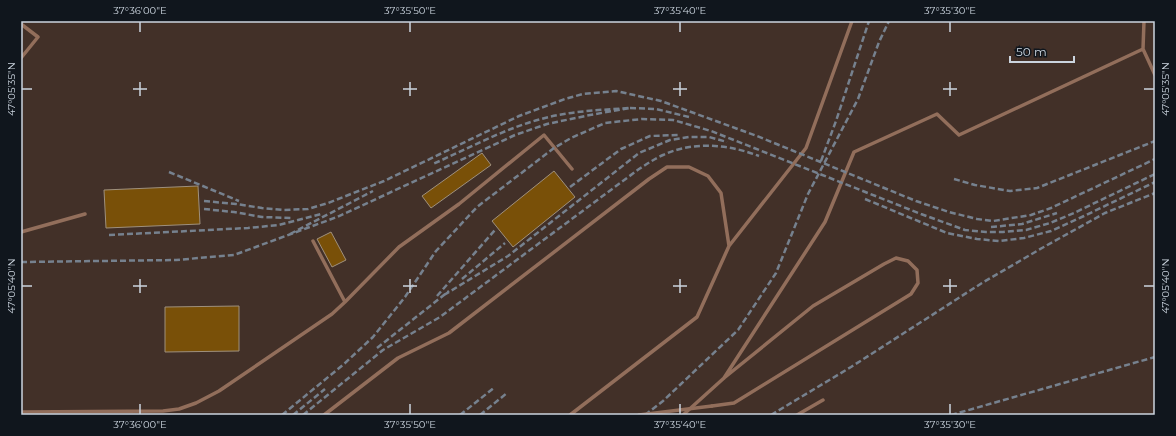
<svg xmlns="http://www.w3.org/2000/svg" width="1176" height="436" viewBox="0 0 1176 436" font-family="Montserrat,sans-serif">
<rect width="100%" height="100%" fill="#212e3d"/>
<path fill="#423028" d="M21,21H1155V415H21Z"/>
<path fill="#795008" stroke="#9f907d" d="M482,153L491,165L431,208L422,196Z
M554,171L575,197L513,247L492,221Z
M198,186L200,224L106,228L104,190Z
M331,232L346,260L332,267L317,239Z
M239,306V351L165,352V307Z"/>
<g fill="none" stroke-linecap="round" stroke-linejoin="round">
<path stroke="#926e5b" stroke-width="3.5" d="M1144,21L1143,49L1155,75
M21,24L38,37L21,58
M21,232L85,214
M313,241L345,302
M724,378L825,222L854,152L937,114L959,135L1143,49
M21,412L163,411L179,409L196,403L219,391L332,314L345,302L399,247L459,204L544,135L572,169
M324,415L398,358L449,333L649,179L667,167H689L708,176L721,193L729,246
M570,415L697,317L729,246L806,148L852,21
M683,415L724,378L813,306L884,264L896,258L908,261L917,270L918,283L911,294L734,403L712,406
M797,415L823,400"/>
<path stroke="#76818e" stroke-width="2.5" stroke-dasharray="6 3" stroke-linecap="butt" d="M630,108L656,109L689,117
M821,161L836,121L869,21
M169,172L239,201
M954,179L975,185L1010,191L1037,188L1155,141
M570,187L621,149L650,136L679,135
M865,199L947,233L977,239L999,241L1024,238L1051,231L1084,216L1155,182
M204,201L236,204L262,208L283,210L308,209L328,203L384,181L519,116L565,99L583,94L616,91L661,101L757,136L916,201L949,212L977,219L993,221L1031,215L1051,208L1155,159
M204,209L234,212L262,217L292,218
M991,227L1022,224L1057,213
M290,234L373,191
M109,235L248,228L279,225L321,214
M21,262L176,260L234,255L337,217L515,135L547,124L590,115L630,108C600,110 570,111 541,119C504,129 469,148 433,164
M462,279L505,243
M444,295L508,256L639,153L670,140L689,137H709L727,142
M437,296L495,230
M377,348L449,291
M282,415L344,364L373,337L405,297L436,251L477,207L554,148L571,138L605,123L642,119L673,120L711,131L921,214L965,230L986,232H1003L1026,230L1050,223L1074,213L1155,174
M293,415L325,389
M303,415L383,350L440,317L639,169C647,164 654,159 663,155C693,141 728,144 759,156
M460,415L495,387
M480,415L507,393
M645,415L663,401L738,330L776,273L808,194L858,99L879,42L889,21
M771,415L851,367L982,283L1042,248L1105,213L1155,193
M951,415L1155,357"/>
<path stroke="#926e5b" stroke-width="3.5" d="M639,415L712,406"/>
</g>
<path fill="none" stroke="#cbd4de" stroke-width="1.5" d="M140,22V32M410,22V32M680,22V32M950,22V32M140,82V96M410,82V96M680,82V96M950,82V96M22,89H32M133,89H147M403,89H417M673,89H687M943,89H957M1144,89H1154M140,279V293M410,279V293M680,279V293M950,279V293M22,286H32M133,286H147M403,286H417M673,286H687M943,286H957M1144,286H1154M140,404V414M410,404V414M680,404V414M950,404V414"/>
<rect width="1176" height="436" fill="none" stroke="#10161d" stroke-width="44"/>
<path d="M1010 56v6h64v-6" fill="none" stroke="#cbd4de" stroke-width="2"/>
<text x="1016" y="56" font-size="12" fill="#cbd4de" stroke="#10161d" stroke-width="3" paint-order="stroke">50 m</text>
<rect x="22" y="22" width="1132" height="392" fill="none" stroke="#cbd4de" stroke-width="1.5"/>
<g font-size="10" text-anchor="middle" fill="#cbd4de">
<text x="140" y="14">37°36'00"E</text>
<text x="410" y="14">37°35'50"E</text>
<text x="680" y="14">37°35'40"E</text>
<text x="950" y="14">37°35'30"E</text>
<text transform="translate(1165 89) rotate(-90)" y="4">47°05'35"N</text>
<text transform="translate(11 89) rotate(-90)" y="4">47°05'35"N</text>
<text transform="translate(1165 286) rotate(-90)" y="4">47°05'40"N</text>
<text transform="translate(11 286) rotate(-90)" y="4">47°05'40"N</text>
<text x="140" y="428">37°36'00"E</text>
<text x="410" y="428">37°35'50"E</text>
<text x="680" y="428">37°35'40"E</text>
<text x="950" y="428">37°35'30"E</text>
</g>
</svg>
